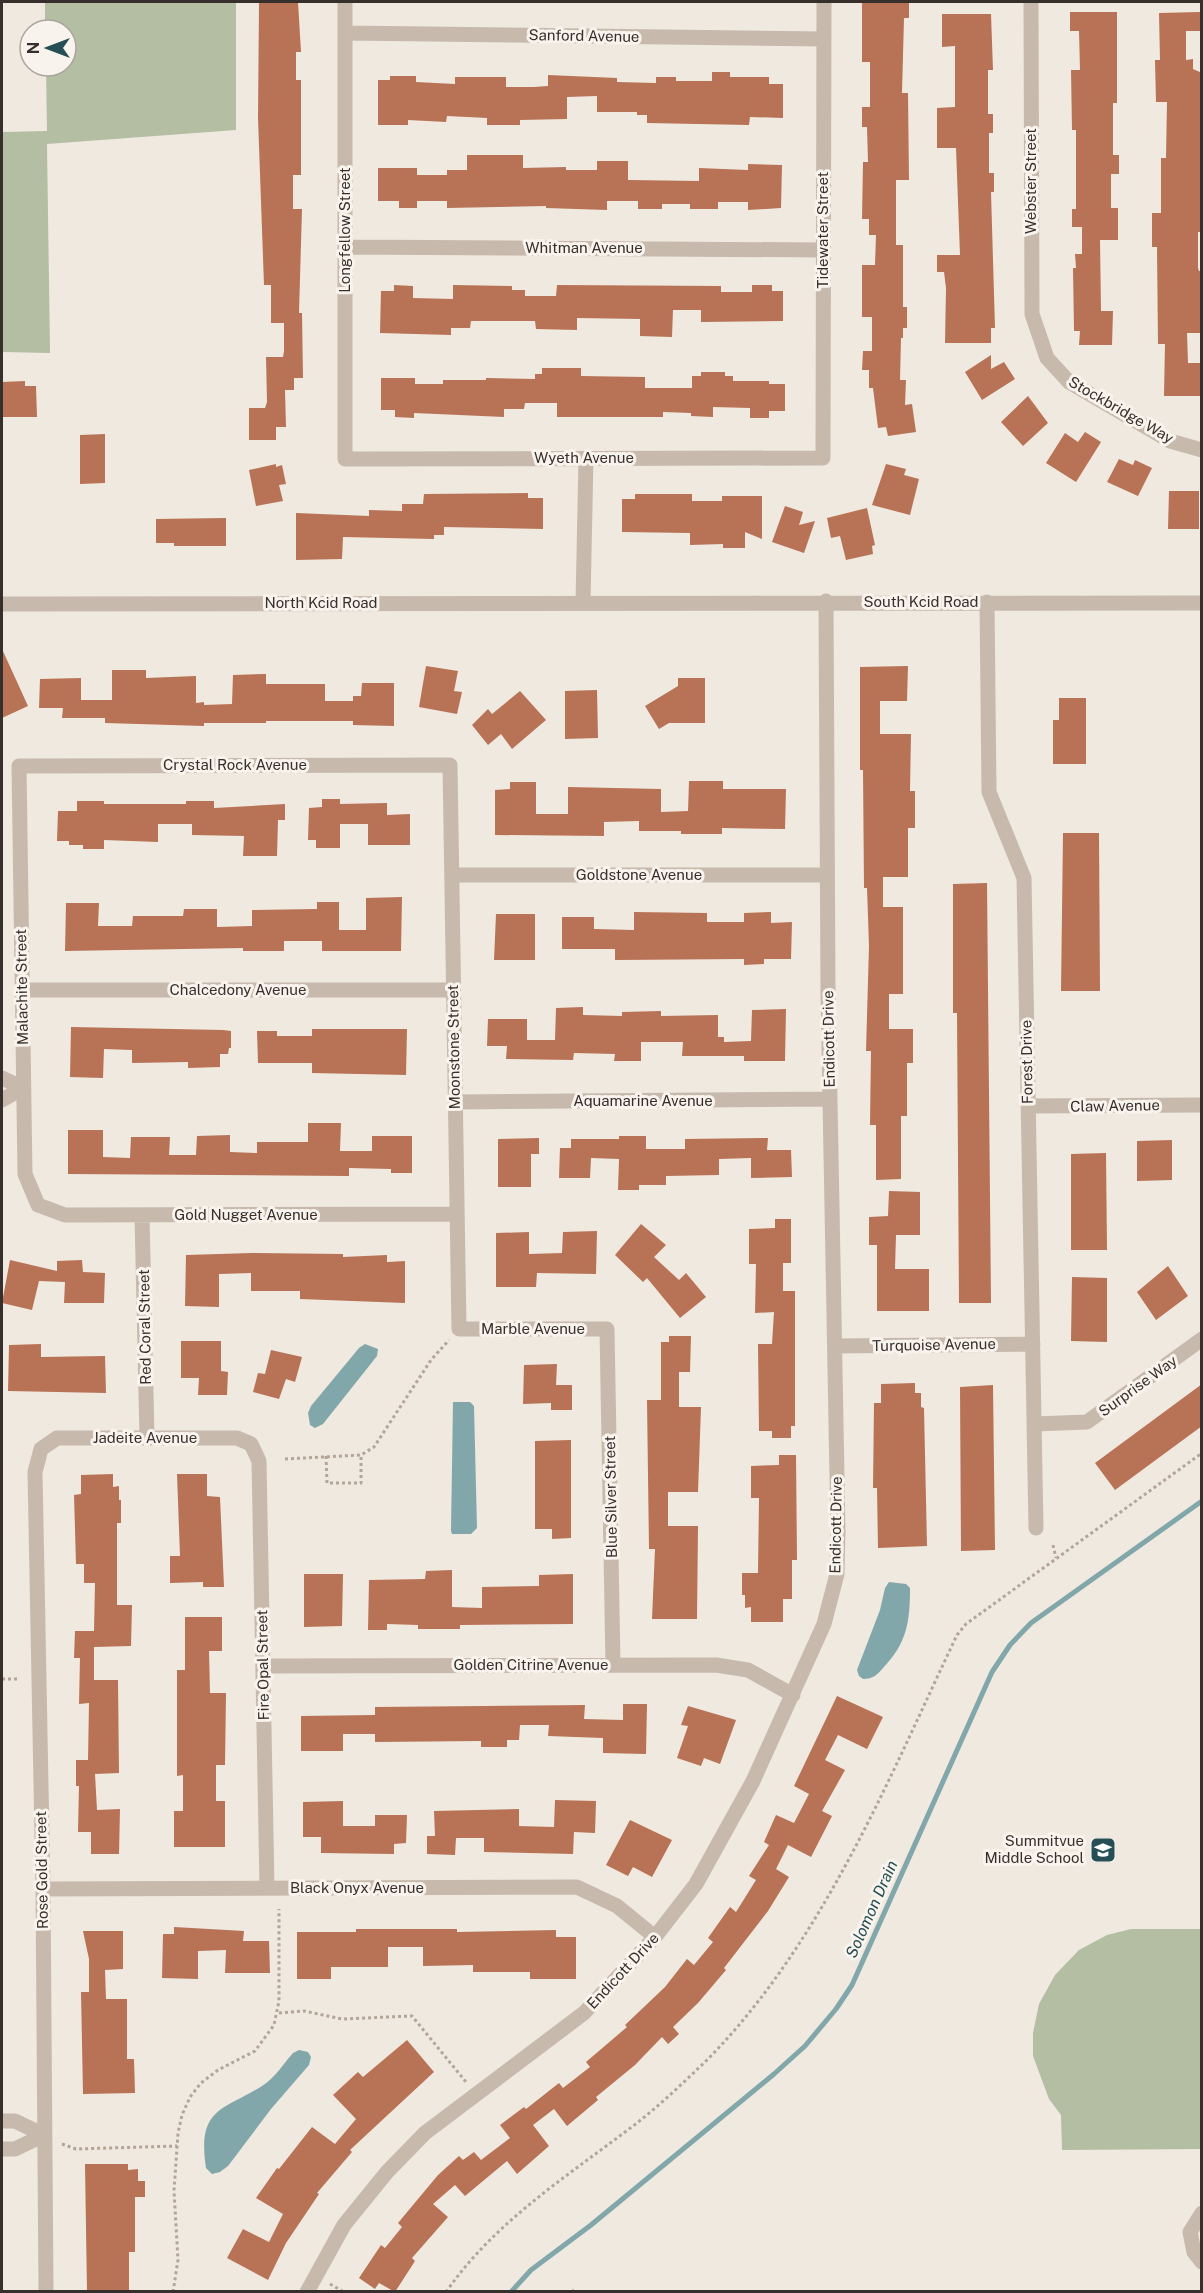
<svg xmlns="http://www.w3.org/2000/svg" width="1203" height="2293" viewBox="0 0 1203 2293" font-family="'Public Sans',sans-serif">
<rect width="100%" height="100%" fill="#f0e9e0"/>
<path fill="#b3bea2" d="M45,2H236V130L47,144L50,353L2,352V132L47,131L46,66H66V30H45Z
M1131,1929H1201V2149L1062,2150L1061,2115L1049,2099L1033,2056V2033L1039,2004L1055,1975L1079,1950L1107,1935Z"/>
<path fill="#82a7aa" d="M365,1344L378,1349L377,1356L323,1424L315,1428L310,1425L308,1413L311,1406L359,1348Z
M453,1402H470L474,1406L477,1528L471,1534H452L451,1531Z
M889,1582L906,1584L910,1588C910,1622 907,1643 883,1668C877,1675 873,1679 863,1679L859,1676L857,1670L880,1610L885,1588Z
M299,2050L308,2052L311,2057L309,2065L271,2109L228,2166L220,2172L212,2174L206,2168C197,2108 222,2111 262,2086C275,2078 283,2064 293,2053Z"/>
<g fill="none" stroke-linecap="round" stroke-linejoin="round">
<path stroke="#82a7aa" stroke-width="5" d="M511,2292L531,2270L591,2225L774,2074L805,2046L836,2009L852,1985L992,1672L1010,1645L1031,1623L1202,1501"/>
</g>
<path fill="#b87256" d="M259,2H298L301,52H296V80H301V175H293V209H302L299,313H302L303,378H294V390H285L286,427H276V440H249V408H265L267,402L266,357H283L284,351V323H271V285H264L258,118Z
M862,2H909V18H904L902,93H908L909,180H896V245H903V307H907V328H903V338H901L900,380H906L905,405L912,404L916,432L888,436L886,427L878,428L873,388H869V370H862L863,351H872V317H862V265H875L876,235H869V219H862L863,162H868L867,127H862V107H870V62H862Z
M1070,12H1117V103H1113V155H1119V174H1111V208H1118V240H1100L1101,311H1113L1112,345H1079L1080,331H1074L1073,268H1076L1075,254H1082V227H1072V209H1076V130H1072L1071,70H1080L1079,31H1070Z
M1200,12V31H1186V60L1193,59V69L1202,73V232H1198V268L1199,271H1202V333H1187L1188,363H1200L1202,396H1164L1165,344H1158L1157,247H1152V213H1161V158H1166L1167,102H1156L1155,60H1160L1159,13Z
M942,14H991L993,70H988V114H993V133H989V173H994V192H991L995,328H991V343H945L946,288L944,272H937V255H960L956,148H937V108L955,107V46L942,47Z
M712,72H730V77H769V84H783V118L750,117L749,125L647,123V115H637V112H597V96L567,97V119L520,120V125H487V118L447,116L446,122L408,120V125H378V80H390V76H416V82L455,84V77H506V87H534L548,86V75L617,78V82L656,83V77H676V81H712Z
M467,155H523V168L566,167V170H597V161H628V180L699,181V168L748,170V164L782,165L781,208L748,210V202H718V209H690V204H662V209H638V201H607V210L546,208V206L447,208V201H417V208H399V201H378V168H417V175H447V170H467Z
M394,285L413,286V298L453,299V285L512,286V290H525V296H556L557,285L721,286V292H752V285H772V291H783V321L701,322V310H673L672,337L640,336V319L577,318V330L536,329L535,321H471L470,328H451V335L380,333L381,291H394Z
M991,355V369L1004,362L1015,379L982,400L965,372Z
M542,368H581V376L645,377V388H692V376H701V372H725V376H733V381H769V384H785V411H769V418H750V408L713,407V417L691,416V413L663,412V417H557V403H525L524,409H504V417L414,413V418L395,417V410H381V378H415V384H443V380H486V378L535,379V374H542Z
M25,381V386H36L37,417H2V382Z
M1028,396L1048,423L1023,446L1001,422Z
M1085,432L1101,442L1076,482L1046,463L1065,433L1078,442Z
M105,434V483L80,484V435Z
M1119,459L1133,465L1135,460L1152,468L1138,496L1107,482Z
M276,464V467L282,465L286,484L279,485L283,501L256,506L249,470Z
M886,464L906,469L904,475L919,479L910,515L872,505Z
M1169,491H1199V529H1168Z
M528,493V498H543V529L444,527V535H434V539L343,537L342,559L296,560V513L369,516V510L402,511V504H423L424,494Z
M635,494H692V501H722V496H762V539L745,532V548H723V544L690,545V533L622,532V499H635Z
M785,506L803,512L799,525L815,521L804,553L772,542Z
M867,508L875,545L872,546L873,554L846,560L840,536L831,538L827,518Z
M226,518V546H174V543H156V519Z
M2,649L28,706L2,718Z
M426,666L458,671L454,691L462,692L457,714L419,707Z
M908,666L907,701H880V734H911L910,791H915V828H908V877H883V907H903V994H889V1029H913V1063H907V1116H901V1179L876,1180V1125H870L871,1051H866L869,946L867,888H864L863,770H860V667Z
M112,670H146V678L196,676V703L204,702V705L232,704L233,675L266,674V684H325V701H353V696H361L362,683H394V726L353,725V721H266V723H204V726L105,723V718H62L63,708H39L40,679L81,678V700H112Z
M678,678H705V723H669L659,729L645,706L678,686Z
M597,690L598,738L565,739V691Z
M520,691L546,720L512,749L501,734L488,745L472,725L488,709L492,714Z
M1059,698H1086V764H1053V720H1059Z
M689,781H723V789H786L785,829L722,828V834H681V831H639V821L604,822V836L495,835V790L510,789V782H536V814H568V787L661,789V812L688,811Z
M322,799H340V804L387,803V815L410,814V845H368V824H340V848H316V840H308L309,808L322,807Z
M77,801H104V804H186V801H214V808L285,804V820H278L277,856H243L244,836L192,835V824H158V842L104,840V849H83V845H69V841H57L58,811H77Z
M1063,833H1099L1100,991H1061Z
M987,883L991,1303H959L957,1013H953V884Z
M402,897L401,951H322V941H284V951H243V948L65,951L66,903H99L98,926H132L133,916H183L184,909H217V927L252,926V910L317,909V902H339V930H366V898Z
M634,912L707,913V922H744V913L771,912V923L792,922L791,959H764V964L744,965V959L615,960V949H562V917H594V929L634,930Z
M496,914H535V960H494Z
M583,1007V1015L622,1016V1012L661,1011V1016L718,1015V1037H724V1042L751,1041L752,1010L786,1009L785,1061H744V1056H682L683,1042H641V1061H614L615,1054L574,1053L573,1060L506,1059L507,1046H487L488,1019H527V1040H555L556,1008Z
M71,1027L223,1030L231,1031V1048H229L228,1054H220V1067L188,1068V1062L132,1063V1050L104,1049L103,1078L70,1077Z
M312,1029H407L406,1075L312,1073V1063H258L257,1031H277V1036H312Z
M308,1123H341L340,1151H372V1136H412V1173H391V1169L349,1168V1176L68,1174V1130H103V1157L130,1158L131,1137H170L169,1155H196L197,1136L230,1135V1152L257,1153V1142H308Z
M619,1136H646V1149H685V1139L768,1138L767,1150H791L792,1177L751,1178V1158L719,1159V1175L666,1176V1185H639V1190H618L619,1159L591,1158L590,1178H559L560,1148H571V1139H619Z
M539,1138V1154H531V1187H498V1139Z
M1172,1140V1180L1137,1181V1141Z
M1106,1153L1107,1250H1071V1154Z
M889,1191L920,1192V1235H896L895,1269H929V1311H877V1245H869V1217L888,1216Z
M775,1219H791V1263H783V1291H795V1426H791V1438H772V1431H759L758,1344H772L774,1312L755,1313L756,1264H749V1229L775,1228Z
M641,1224L666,1245L654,1257L679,1280L686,1273L706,1297L680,1318L647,1278L643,1282L615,1255Z
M597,1231L596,1274L537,1273L536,1287H496V1233L529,1232V1254L562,1253L563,1232Z
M252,1253L343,1254V1257L387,1255V1262L405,1261V1303L300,1299V1291H251V1273L219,1274V1307L185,1306L186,1255Z
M10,1260L57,1271V1261L82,1260L83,1272L105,1273L104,1303H64L65,1282L39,1281L32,1310L2,1303Z
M1168,1266L1188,1296L1156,1320L1137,1292Z
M1072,1277L1107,1278V1342L1071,1341Z
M669,1336H691L690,1372H679V1407H701L698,1492H668V1526H698L697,1619H652L655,1549H649L647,1400H661V1342H669Z
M181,1341H221V1371L228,1372L227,1395H198L199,1378H181Z
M41,1344V1357L105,1356L106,1393L8,1391L9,1345Z
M271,1350L302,1357L295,1382L286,1379L279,1399L253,1392L258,1373L265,1374Z
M557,1364L556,1385H572V1410H551V1403L523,1404L524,1365Z
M915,1383V1393H921V1407L924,1408L927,1546L878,1548L877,1488H873L874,1403H881V1384Z
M1202,1384V1426L1115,1490L1095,1463Z
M993,1385L995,1550L961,1551L960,1387Z
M571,1440V1538L552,1539V1529H535V1441Z
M779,1455H796L797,1560H792V1599H783V1622H751V1607L745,1608V1595H742V1573H758L759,1498H751V1466L779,1465Z
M113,1474V1487L119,1486V1500H121V1523H117V1605H132L131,1646L94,1647V1680H118L119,1773L95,1774L97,1810L120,1809L119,1854H91V1832H78L79,1786H76V1760H88L89,1703L79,1704L80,1658H74L75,1631H94L95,1583H84V1564H76L74,1495L81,1494V1475Z
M177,1474H207V1496L220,1497L224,1587H203V1582L170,1583V1556H180Z
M452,1570V1607L482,1608V1587L539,1586V1575L573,1574V1624L460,1625V1629H418V1625L387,1624V1630H368L369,1580L425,1579L426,1571Z
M304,1574H343L342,1626L304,1627Z
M185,1617H222V1651H209L210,1693H226L225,1765H216V1801H225V1847H174V1811H183V1775L177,1776V1670H185Z
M837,1696L883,1717L867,1749L838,1735L825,1760L845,1770L822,1811L832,1816L811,1857L788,1845L776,1869L789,1877L768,1911L724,1968L726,1970L698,2003L673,2027L679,2034L668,2044L662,2037L635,2065L596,2097L598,2100L567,2126L554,2109L533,2125L549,2146L517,2174L507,2161L465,2196L455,2185L433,2204L448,2217L412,2258L415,2261L395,2292L379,2283L375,2289L359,2278L381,2245L385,2248L402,2227L398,2223L438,2175L459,2156L463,2160L474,2152L481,2160L510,2138L500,2125L524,2107L526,2109L559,2083L563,2088L590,2067L586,2062L627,2027L625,2025L665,1987L687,1959L694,1965L713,1942L708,1938L730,1907L736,1912L756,1880L749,1876L769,1845L764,1842L776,1815L794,1823L809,1794L794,1786Z
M623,1704H647L646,1754L603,1753V1738L548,1736L549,1725H520L519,1740H507V1747H481V1741L375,1742V1734H343V1751H301V1716L375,1715V1707L585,1705L584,1719L623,1720Z
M688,1706L736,1720L720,1764L704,1758L701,1766L677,1758L688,1726L681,1725Z
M555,1800L596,1801L595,1833L574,1832L573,1854L484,1852V1838H456L455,1855L427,1854V1836H435L434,1811L519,1809V1826L554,1827Z
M343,1801V1826H375V1815H407L406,1843L394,1844V1854L321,1853V1837H303V1802Z
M630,1820L672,1840L652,1877L633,1867L628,1876L606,1865Z
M174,1927L244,1931L243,1941H269L270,1973H225L226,1950L198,1951V1979L162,1978L163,1934H174Z
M356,1929H457V1932L556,1930V1937H576V1979H530V1972H473V1965L423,1966V1947H388V1967H331V1979H297V1932H356Z
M83,1931H123V1969L105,1970L106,1999H127V2059H134L135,2093L83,2094L81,1992H89V1959Z
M407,2040L434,2072L350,2150L352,2152L317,2193L319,2194L286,2243L268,2280L227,2258L243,2229L269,2242L283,2214L256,2198L277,2168L279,2169L312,2127L335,2144L356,2119L333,2095L358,2072L363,2077Z
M85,2164H128V2170L138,2169V2181H145V2197H135V2252H129V2292H87Z"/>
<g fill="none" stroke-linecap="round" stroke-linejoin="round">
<path stroke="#b3a597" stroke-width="3" stroke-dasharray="3 3" stroke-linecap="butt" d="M326,1456L327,1483H361V1455
M285,1459L361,1455L374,1447L431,1360L449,1340
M1053,1545L1056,1558
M2,1679H18
M279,2013L304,2011L342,2019L412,2016L466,2082
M62,2144L76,2149L177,2146
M330,2284L344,2292
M173,2292L178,2260L174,2191L178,2133L182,2115L190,2097L201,2083L218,2070L255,2051L274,2025L279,2001V1909
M446,2292C494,2223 563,2179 629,2129C656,2109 682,2084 707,2060C823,1942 887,1782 957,1635L966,1624L1202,1453
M572,2292L575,2289"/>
<path stroke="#c7baad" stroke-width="15" d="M345,2V459L823,458L824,2
M1031,2L1032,314L1047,358L1069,382L1170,441L1202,450
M345,33L824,39
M345,247L823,250
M987,602L989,792L1024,878L1036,1528
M583,603L586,458
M2,604L1202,603
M452,875H827
M22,990H453
M2,1078L23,1088
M2,1100L23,1088
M455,1102L830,1099
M1028,1106L1202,1105
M457,1214L65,1215L38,1205L25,1174L19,766L450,765L459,1329H607L613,1665
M142,1215L147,1438
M835,1346L1033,1344
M1034,1424L1087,1422L1202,1339
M263,1666L716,1665L748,1670L793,1695
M43,1889L577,1887L617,1906L655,1937
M2,2121H15L44,2135
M2,2149H15L44,2135
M1202,2213L1190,2232L1194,2252L1202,2262
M46,2292L43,1889L35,1472L41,1449L57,1438H237L251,1444L259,1461L267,1888
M307,2292L344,2225L387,2172L425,2133L584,2013L655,1937L696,1884L753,1781L824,1624L837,1574L838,1531L828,992L826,601"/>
</g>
<defs>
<g id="school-square" transform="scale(1.35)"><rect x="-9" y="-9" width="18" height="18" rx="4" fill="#254f54" stroke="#f8f3ec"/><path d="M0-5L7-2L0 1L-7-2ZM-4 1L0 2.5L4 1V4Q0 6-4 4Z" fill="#fff"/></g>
</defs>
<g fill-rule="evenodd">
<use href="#school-square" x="1103" y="1850"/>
</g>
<g text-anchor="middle" stroke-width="6" stroke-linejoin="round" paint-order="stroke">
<g font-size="15" fill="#372f2b" stroke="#f8f3ec">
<text transform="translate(584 36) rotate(1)" y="5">Sanford Avenue</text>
<text transform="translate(1031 181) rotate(-90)" y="5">Webster Street</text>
<text transform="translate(345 230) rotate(-90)" y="5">Longfellow Street</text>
<text transform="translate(823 230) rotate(-90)" y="5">Tidewater Street</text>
<text x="584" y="253">Whitman Avenue</text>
<text transform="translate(1121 410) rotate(30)" y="5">Stockbridge Way</text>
<text x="584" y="463">Wyeth Avenue</text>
<text x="921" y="607">South Kcid Road</text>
<text x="321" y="608">North Kcid Road</text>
<text x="235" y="770">Crystal Rock Avenue</text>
<text x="639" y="880">Goldstone Avenue</text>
<text transform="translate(22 987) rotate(-91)" y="5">Malachite Street</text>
<text x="238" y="995">Chalcedony Avenue</text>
<text transform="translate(829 1039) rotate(-91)" y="5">Endicott Drive</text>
<text transform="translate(454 1047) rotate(-91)" y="5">Moonstone Street</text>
<text transform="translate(1027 1062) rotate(-91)" y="5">Forest Drive</text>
<text x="643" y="1106">Aquamarine Avenue</text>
<text transform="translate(1115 1106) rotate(-1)" y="5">Claw Avenue</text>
<text x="246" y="1220">Gold Nugget Avenue</text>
<text transform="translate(145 1327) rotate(-91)" y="5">Red Coral Street</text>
<text x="533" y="1334">Marble Avenue</text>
<text transform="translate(934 1345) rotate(-1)" y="5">Turquoise Avenue</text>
<text transform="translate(1138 1386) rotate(-36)" y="5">Surprise Way</text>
<text x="145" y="1443">Jadeite Avenue</text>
<text transform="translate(611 1497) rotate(-91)" y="5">Blue Silver Street</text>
<text transform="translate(836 1525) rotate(-89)" y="5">Endicott Drive</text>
<text transform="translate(263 1665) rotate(-91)" y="5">Fire Opal Street</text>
<text x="531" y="1670">Golden Citrine Avenue</text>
<text transform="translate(42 1870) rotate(-91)" y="5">Rose Gold Street</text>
<text x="357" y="1893">Black Onyx Avenue</text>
<text transform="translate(623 1971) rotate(-47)" y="5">Endicott Drive</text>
</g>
<g font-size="15" fill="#372f2b" stroke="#f8f3ec" text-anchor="end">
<text x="1084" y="1846">Summitvue<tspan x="1084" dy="17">Middle School</tspan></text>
</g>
<g font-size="16" font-style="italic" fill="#254f54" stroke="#f8f3ec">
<text transform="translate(871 1909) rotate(-66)" y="6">Solomon Drain</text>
</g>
</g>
<rect width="1203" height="2293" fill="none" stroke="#372f2b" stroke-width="6"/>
<g transform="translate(48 48) rotate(270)"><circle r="28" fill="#f8f3ec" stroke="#aba59f" stroke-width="1.5"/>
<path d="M0-4.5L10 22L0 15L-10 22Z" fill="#254f54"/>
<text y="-9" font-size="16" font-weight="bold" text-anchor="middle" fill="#372f2b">N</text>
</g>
</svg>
